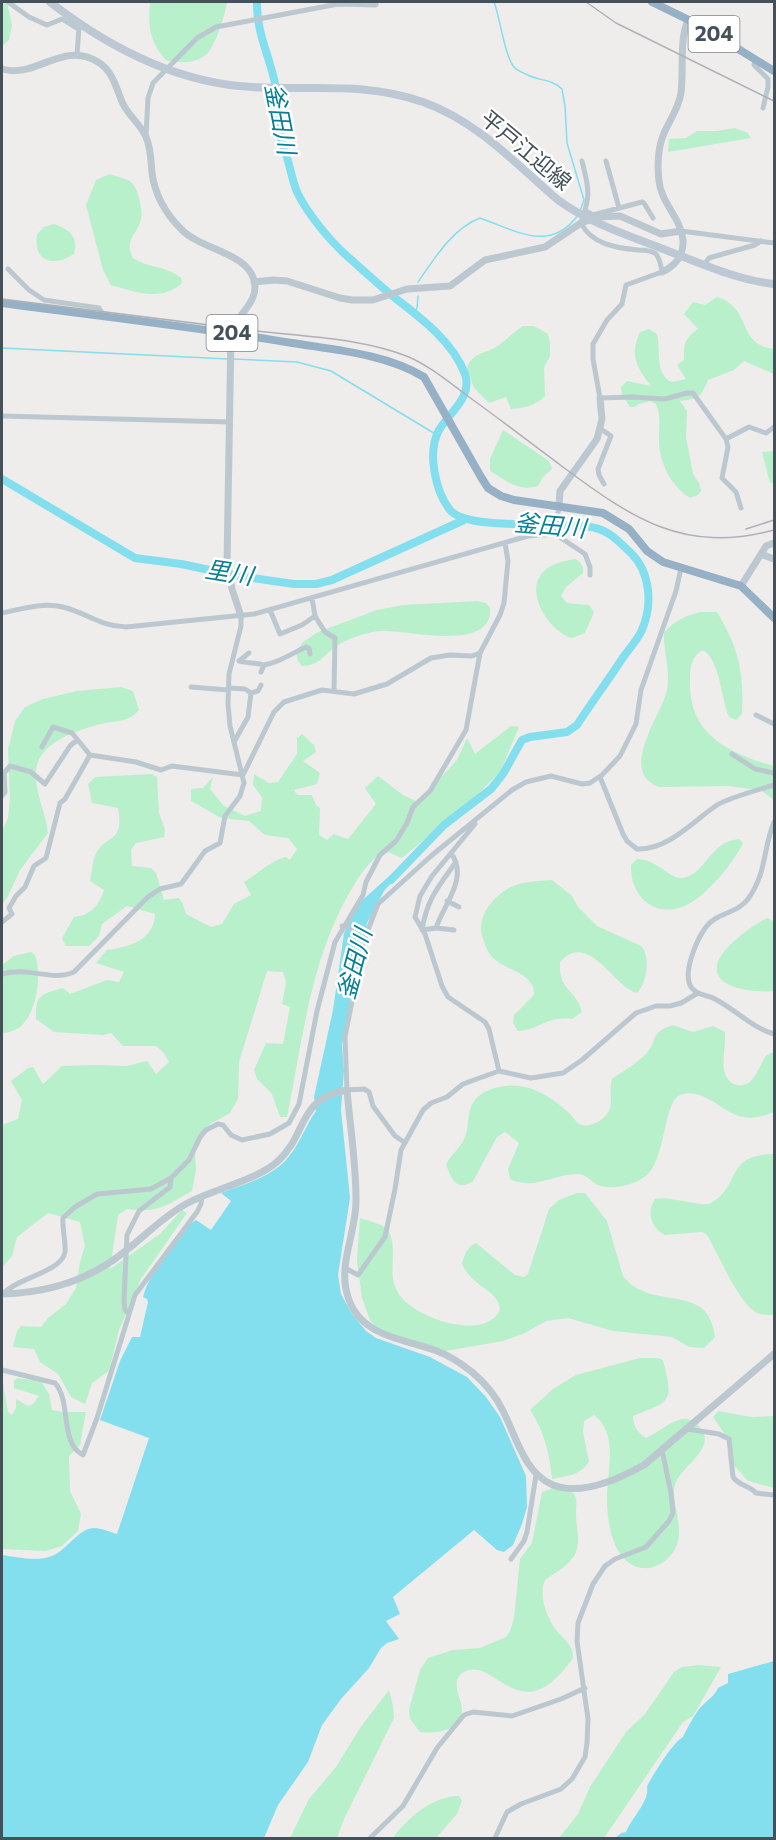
<svg xmlns="http://www.w3.org/2000/svg" width="776" height="1840" viewBox="0 0 776 1840" font-family="Commissioner,'Noto Sans JP',sans-serif">
<rect width="100%" height="100%" fill="#efecec"/>
<path fill="#b7f0ca" d="M2,2H7L12,25L9,40L2,46Z
M150,2H227C225,15 215,50 203,57C192,64 177,63 166,60C149,41 148,26 150,2Z
M735,128L748,133L751,138L668,152L669,139L686,138L697,131H717Z
M110,174C117,177 127,178 132,183C138,189 143,210 141,219C138,235 123,238 133,258C148,268 167,266 181,278L182,283C161,302 135,292 111,285L103,270L86,205L96,180Z
M54,224C69,229 79,237 74,254C54,267 33,263 37,234L44,227Z
M717,297C753,308 736,345 774,349V374L744,361L734,370L708,380C701,397 699,399 680,401L687,411L686,437L693,474L699,483L701,491L698,495L690,498C670,485 658,461 659,437C659,425 661,416 656,404L650,401L639,404L634,407H630L622,394L621,387L627,381L651,386C637,368 629,355 640,332L649,329L657,334C661,349 654,375 672,382L686,379L677,365L684,360C683,345 685,338 698,329L684,314L693,302L705,305Z
M523,326H534L548,334L550,343V356L544,367L545,396C535,406 524,408 511,409L506,397L489,403L474,388L467,368C472,353 484,354 496,347C506,341 512,333 523,326Z
M503,430L549,461L552,469L543,477L538,486C518,492 507,481 490,471V459Z
M774,451V482L770,483L762,452Z
M575,559C581,562 584,566 583,573L566,587L561,596L567,603L589,605L594,612L585,633L572,638C549,632 523,591 544,571C552,563 565,561 575,559Z
M477,601L486,603L490,608C490,614 490,620 485,625C467,646 407,630 381,631C367,632 348,638 337,646C322,655 322,665 302,666L298,661L296,652L303,642L318,632L377,610L403,605Z
M700,612H717C739,649 744,672 742,714L736,720L729,717C721,698 720,660 703,650C692,655 690,667 690,678C687,733 727,753 774,766V800L762,791L730,786L659,787C618,772 660,717 666,693C672,674 663,652 664,633C673,621 686,616 700,612Z
M121,687L133,691L139,710C130,721 117,721 105,723C81,729 39,741 36,770C34,792 46,812 48,833L20,870L7,898L2,904V831L8,818L10,798L8,749L15,721L25,707L43,699L77,691Z
M511,726L519,727L500,772L474,798L402,858L383,850C375,858 365,867 359,877C311,950 304,1034 287,1117H280L272,1094L257,1079L254,1070L266,1043L283,1044L290,1007L282,1004L286,982L283,972L267,971L239,1062L238,1099L230,1113L210,1124L195,1153L196,1170L192,1191C165,1206 159,1213 127,1209L118,1215L110,1269L160,1234L182,1210L187,1213L141,1279L119,1330L109,1371L92,1383L85,1404L71,1397L58,1374L40,1362L34,1349L13,1347L17,1331L21,1326L41,1327L48,1318L66,1304L76,1288L80,1262L85,1246L80,1222L48,1213L17,1237L12,1256L2,1268V1125L18,1119L22,1100L11,1081L28,1068L33,1067L43,1084L62,1066L98,1065L127,1066L147,1061L156,1074L169,1062L164,1053L156,1046H123L111,1033L103,1035L54,1032L36,1019C35,994 42,994 63,988L70,994L107,980L119,982L124,972L96,963L107,950C130,947 154,940 155,914L127,906L102,924L99,936L89,946H66L62,938L74,917C91,915 99,906 104,890L90,881C92,873 92,864 95,856C105,832 125,846 118,808L92,803L88,784L95,777L152,774L157,777L159,813L165,830L164,837L136,843L131,850L132,866L151,868L156,873L164,900L179,898L183,904L186,914L211,927L222,924L234,904L251,895L244,882C259,873 270,861 286,857L290,860L297,849L288,838L265,835L249,821L221,818L191,801V789L203,788L213,777L210,789L224,806L245,816L261,811L262,797L253,785L254,774L269,783L278,782L297,754V738L302,734L314,745L316,752L303,761L320,773L317,784L294,790L297,795H312L316,805L320,808L319,835L327,840L334,834L348,839L376,804L365,788L378,776L403,795L418,802L457,760L467,738L475,754Z
M739,839L743,843C734,862 712,888 695,900C663,923 630,902 631,865L637,859C657,859 670,880 683,878C706,874 709,842 739,839Z
M552,880L572,896L578,907L597,926L641,946C651,956 647,983 637,993C613,987 589,930 560,962C558,991 576,989 582,1012L572,1019C545,1016 540,1030 518,1031L513,1023L514,1015L534,995C535,970 500,971 489,953C486,948 484,941 482,936C477,916 493,896 511,887C524,881 538,881 552,880Z
M767,918L773,921L774,924V991C759,993 713,990 717,966C719,949 753,925 767,918Z
M31,952L35,955C42,975 37,1013 20,1027C15,1031 8,1032 2,1034V965L14,956Z
M673,1025L693,1032L713,1026L725,1032C726,1045 722,1058 724,1070C725,1076 729,1082 734,1084C754,1091 758,1066 766,1056C768,1054 772,1053 774,1052V1112C764,1116 754,1119 743,1117C722,1113 703,1086 680,1095C664,1101 666,1155 648,1174C638,1184 615,1190 601,1186C592,1184 588,1174 577,1174C553,1174 534,1191 510,1179L508,1169L519,1143L505,1132L497,1137L473,1181C456,1192 452,1179 446,1165C450,1155 457,1152 462,1143C471,1130 465,1112 475,1100C481,1092 490,1089 499,1087C527,1081 549,1095 569,1113C573,1117 576,1123 582,1125C591,1128 605,1119 609,1111C613,1104 609,1089 612,1079C623,1071 636,1064 646,1054C659,1040 648,1033 673,1025Z
M774,1154V1315C770,1315 764,1315 760,1314C739,1307 719,1254 707,1235L702,1232L665,1235C651,1228 646,1212 655,1199C671,1195 701,1208 711,1203C742,1185 724,1155 774,1154Z
M577,1193H585L607,1221L623,1276C651,1313 709,1280 715,1337L704,1348L689,1347L672,1337L613,1331L568,1318L546,1321L523,1334L503,1341L440,1352L380,1332L370,1320L362,1298L357,1261L360,1218C368,1221 385,1224 389,1232C398,1250 387,1273 397,1291C409,1315 468,1336 491,1320C495,1318 498,1314 500,1310C499,1289 469,1286 462,1263L466,1252L471,1246L476,1243L515,1275L524,1277L528,1274L549,1209L559,1200Z
M640,1358H658L663,1360C674,1403 671,1401 633,1416C633,1426 637,1432 646,1438C658,1433 669,1422 682,1419C689,1418 693,1421 698,1425C722,1449 675,1467 674,1490C674,1514 689,1540 667,1559C660,1565 652,1569 642,1568C612,1563 607,1522 607,1497C607,1470 619,1434 594,1415L584,1421L583,1432L589,1461C582,1475 566,1476 552,1479C550,1455 544,1430 530,1410L553,1389L576,1375Z
M2,1377L8,1412L12,1415L16,1408V1399L28,1406L33,1404L39,1396L14,1388V1381L17,1378L41,1381L49,1394L52,1410L62,1412H86L80,1445L69,1456L70,1491L81,1514L78,1531L62,1546L46,1551L2,1549Z
M718,1411L752,1417L774,1416V1488L748,1481L733,1464L726,1436L713,1417Z
M556,1487C561,1488 569,1489 573,1493C579,1499 575,1508 576,1515C576,1529 582,1543 574,1556C568,1566 554,1573 545,1580C538,1595 547,1618 556,1630C563,1639 574,1645 573,1658C520,1733 497,1658 466,1671C447,1679 463,1699 462,1712C461,1731 434,1734 420,1732L410,1719L409,1710L420,1670L428,1658L453,1650L480,1648L506,1637L510,1631L514,1618L520,1559L532,1543L542,1492Z
M698,1665L721,1667L693,1716L683,1722L604,1838H559L578,1814L590,1787L626,1732L645,1714L674,1672L682,1667Z
M389,1690L393,1706L394,1718L344,1819L337,1838H290L309,1799L336,1767L360,1728Z
M459,1796L462,1801L457,1814L436,1838H393C407,1818 433,1796 459,1796Z"/>
<path fill="#83dfee" d="M397,869L396,878L384,891L367,923L342,1045L344,1071L341,1110L350,1198L338,1275L341,1294L352,1314L366,1331L376,1338L430,1357L467,1377L486,1397L500,1417L526,1476L527,1507L522,1524L513,1545L504,1552L497,1550L474,1530L393,1597L400,1614L386,1621L399,1639L387,1643L381,1648L369,1668L341,1699L322,1725L308,1762L278,1805L264,1838H2V1555C17,1557 38,1562 52,1556C67,1550 79,1528 94,1528C101,1528 110,1532 117,1534L149,1438L100,1420L120,1361L132,1337H140L148,1302L147,1299L143,1297C150,1270 172,1248 189,1225L196,1220L211,1230L231,1201L221,1193C245,1184 275,1176 290,1155C301,1141 306,1125 316,1111L314,1097L333,1010L344,933L357,905Z
M774,1661V1838H615L621,1833L626,1832C632,1817 650,1801 647,1786C654,1774 672,1743 683,1737C685,1732 697,1710 701,1707C707,1700 715,1696 718,1688L728,1683V1674Z"/>
<g fill="none" stroke-linecap="round" stroke-linejoin="round">
<path stroke="#83dfee" stroke-width="1.5" d="M494,2C500,17 505,59 515,68C518,71 524,73 528,75C539,81 552,79 562,89L565,106L567,143L584,200L580,211
M418,282C434,259 453,228 480,218C515,230 550,254 578,215
M415,312L417,308L418,296
M2,348L228,359
M233,359L297,362L331,371L437,435"/>
<path stroke="#83dfee" stroke-width="8" d="M257,2C256,31 269,55 275,83C277,96 275,110 277,123C279,136 285,148 288,161C291,171 293,184 298,194C308,214 330,241 347,256C363,270 379,285 395,298C421,318 453,342 465,374C473,397 449,413 439,430C427,452 435,491 450,510C468,532 564,520 595,528C610,531 620,543 631,553C651,573 653,606 641,632C637,640 630,648 624,656C609,679 592,702 577,725L567,732L530,737L522,740L503,774L491,789L444,825L391,880
M2,479L135,558L181,564L238,576L294,584H316L332,580L464,520"/>
<path stroke="#bcc8cf" stroke-width="5" d="M8,2L29,17L47,25L62,19L78,29
M77,55L79,27
M755,59L754,65L768,79V87L763,108
M146,135L148,98L153,83L197,38L216,27L338,4L376,5V2
M582,161C589,189 591,194 581,223C591,244 616,248 638,250C644,250 651,250 656,254C660,259 661,266 662,272L626,285L622,304L607,320L593,344V359L600,398L632,397L665,399L687,393H693L726,439L728,447L722,478L736,492L741,508
M606,161L619,208
M585,210L593,215L642,202L644,203L653,218
M681,231L774,243
M704,265L709,258L755,245L761,241
M8,269L29,290L44,300L99,308L104,316
M2,416L230,422
M601,429L611,436L598,469L599,475L604,484
M726,439L749,427L766,433L774,427
M555,534L585,554L590,567V575
M270,610L280,634L302,625L315,616L312,598
M2,613C21,609 43,602 63,607C87,613 99,626 126,627L254,614L528,536L555,534L559,506
M315,616L325,632L335,638L334,691
M239,661C248,664 256,662 264,665L261,672
M239,661L249,653
M264,665C279,663 292,653 306,647L309,648L310,654
M191,687L228,690
M228,688L245,689L251,693L248,717L234,742
M251,693L258,691L261,685
M756,715L774,724
M42,747L53,727L72,733L90,755L136,762L161,770L172,766L243,775
M732,754L755,769L774,773
M243,775L274,712L284,702L322,690L354,694L387,684L431,658L450,655L472,656L480,653
M600,777L623,834L627,841L637,849C669,850 693,821 717,805C728,798 761,789 774,785
M2,796L5,792L4,773L10,766L31,772L45,784L70,746L77,740
M774,822C763,848 767,873 748,899C738,913 716,913 706,927C697,939 682,973 691,987C696,995 708,995 715,999C736,1010 751,1027 774,1034
M475,824L432,876L420,896L415,917L425,934L442,986L448,997L485,1022L489,1029L499,1071
M451,853C469,878 444,904 436,928L422,930C427,899 438,887 456,862
M447,901L459,907
M2,922L12,914L9,908L16,896L25,887L34,866L46,858L60,803L65,799L90,755
M342,926L367,930
M436,928L454,930
M2,974C29,966 51,982 74,972L148,897L160,889L181,884L205,851L220,843L225,816L240,796L244,783L230,726L228,704L229,674L241,626V616
M404,1142L395,1136L373,1106L369,1092L364,1089L347,1090L345,1037L364,940L378,904L431,856L512,790L526,782L551,776L582,784L590,783L602,775L620,756L636,724L641,690L676,591L681,568
M345,1268L358,1275L385,1237L395,1189L401,1150L423,1110L431,1103L447,1097L463,1084L499,1071L531,1078L563,1073L582,1060L636,1013L656,1006H670L681,1003L698,993
M3,1294C16,1278 62,1272 65,1252C66,1241 62,1230 63,1218L75,1207L97,1194L151,1189L171,1178L189,1160L200,1137L206,1130L218,1124L223,1125L231,1135L242,1140L270,1134L289,1123L299,1104L317,1011L335,942L363,895L366,882L380,855L396,841L407,823L413,807L430,791L466,730L480,653L500,615L504,603L508,561L505,543
M128,1313L125,1310L124,1300L127,1235L139,1211L170,1187L171,1178
M2,1370L55,1383C72,1402 59,1443 83,1455L97,1418L135,1295L197,1212L201,1204L202,1196
M687,1429L719,1434L729,1439L733,1477C739,1486 749,1485 756,1493L774,1495
M511,1559L524,1541L527,1532L536,1475
M370,1838L403,1806L437,1748L464,1715L473,1712L512,1716L561,1699L585,1688
M495,1838L507,1812L521,1804L561,1789L572,1779L585,1757L587,1743L588,1719L577,1641L578,1623L593,1584L605,1566L615,1559L646,1547L669,1521L673,1513L671,1493L662,1450"/>
<path stroke="#bcc8cf" stroke-width="7" d="M2,69C36,79 63,40 98,62C113,71 116,88 123,104C129,116 141,125 146,137C151,148 151,162 152,173C155,195 166,214 181,229C201,250 246,252 254,280C260,303 237,313 231,333L227,564L232,589L241,616
M662,272C675,266 684,255 683,240C681,218 661,203 659,181C657,165 658,145 665,131C671,118 679,107 681,93C684,69 679,41 688,20
M254,282L273,280L287,281L340,298L352,300H373L407,289L450,286L485,260L545,247L581,223L598,217L620,216L661,234L681,231
M559,506L560,491L597,439L602,419L600,398
M761,554L774,559
M741,586L766,546L774,543
M2,1294C48,1293 92,1279 128,1249C147,1234 164,1216 186,1204C213,1189 255,1181 277,1162C308,1135 296,1099 347,1090C350,1126 356,1162 356,1199C357,1232 337,1264 348,1297C360,1337 405,1339 437,1351C450,1356 462,1364 472,1372C485,1383 496,1396 503,1411C516,1436 524,1473 553,1485C581,1496 619,1479 644,1465L774,1354"/>
<path stroke="#bcc9d4" stroke-width="8" d="M50,2C108,47 177,83 252,87C313,91 362,81 423,102C477,121 516,164 558,200C591,224 630,236 668,251C703,264 737,280 774,284"/>
<path stroke="#96b0c6" stroke-width="8" d="M652,2L701,26L774,71
M2,303C98,316 196,327 292,343C336,350 386,354 424,377L481,477L488,488L501,496L514,500L603,513L629,529L647,551L663,562L741,586L774,618"/>
<path stroke="#aeb2b7" stroke-width="1.5" d="M586,2L616,23L774,101
M2,299C87,309 172,320 257,331C307,337 362,338 409,357C431,367 450,383 469,397C501,420 532,444 563,467C633,519 684,554 774,530
M746,529L774,520"/>
</g>
<g text-anchor="middle" stroke-width="5" stroke-linejoin="round" paint-order="stroke">
<g fill="#fff" stroke="#7c858c" stroke-width="1.5">
<rect x="688.5" y="16" width="51" height="36" rx="4.5"/>
<rect x="206.5" y="315" width="51" height="36" rx="4.5"/>
</g>
<g font-size="21" font-weight="bold" fill="#44515a">
<text x="714" y="41">204</text>
<text x="232" y="340">204</text>
</g>
<g font-size="22" fill="#44515a" stroke="#fff">
<text transform="translate(526 150) rotate(40)" y="8">平戸江迎線</text>
</g>
<g font-size="24" font-style="italic" fill="#088093" stroke="#fff">
<text transform="translate(280 119) rotate(79)" y="8">釜田川</text>
<text transform="translate(550 526) rotate(5)" y="8">釜田川</text>
<text transform="translate(229 573) rotate(9)" y="8">里川</text>
<text transform="translate(355 964) rotate(-75)" y="8">釜田川</text>
</g>
</g>
<rect width="776" height="1840" fill="none" stroke="#44515a" stroke-width="6"/>
</svg>
